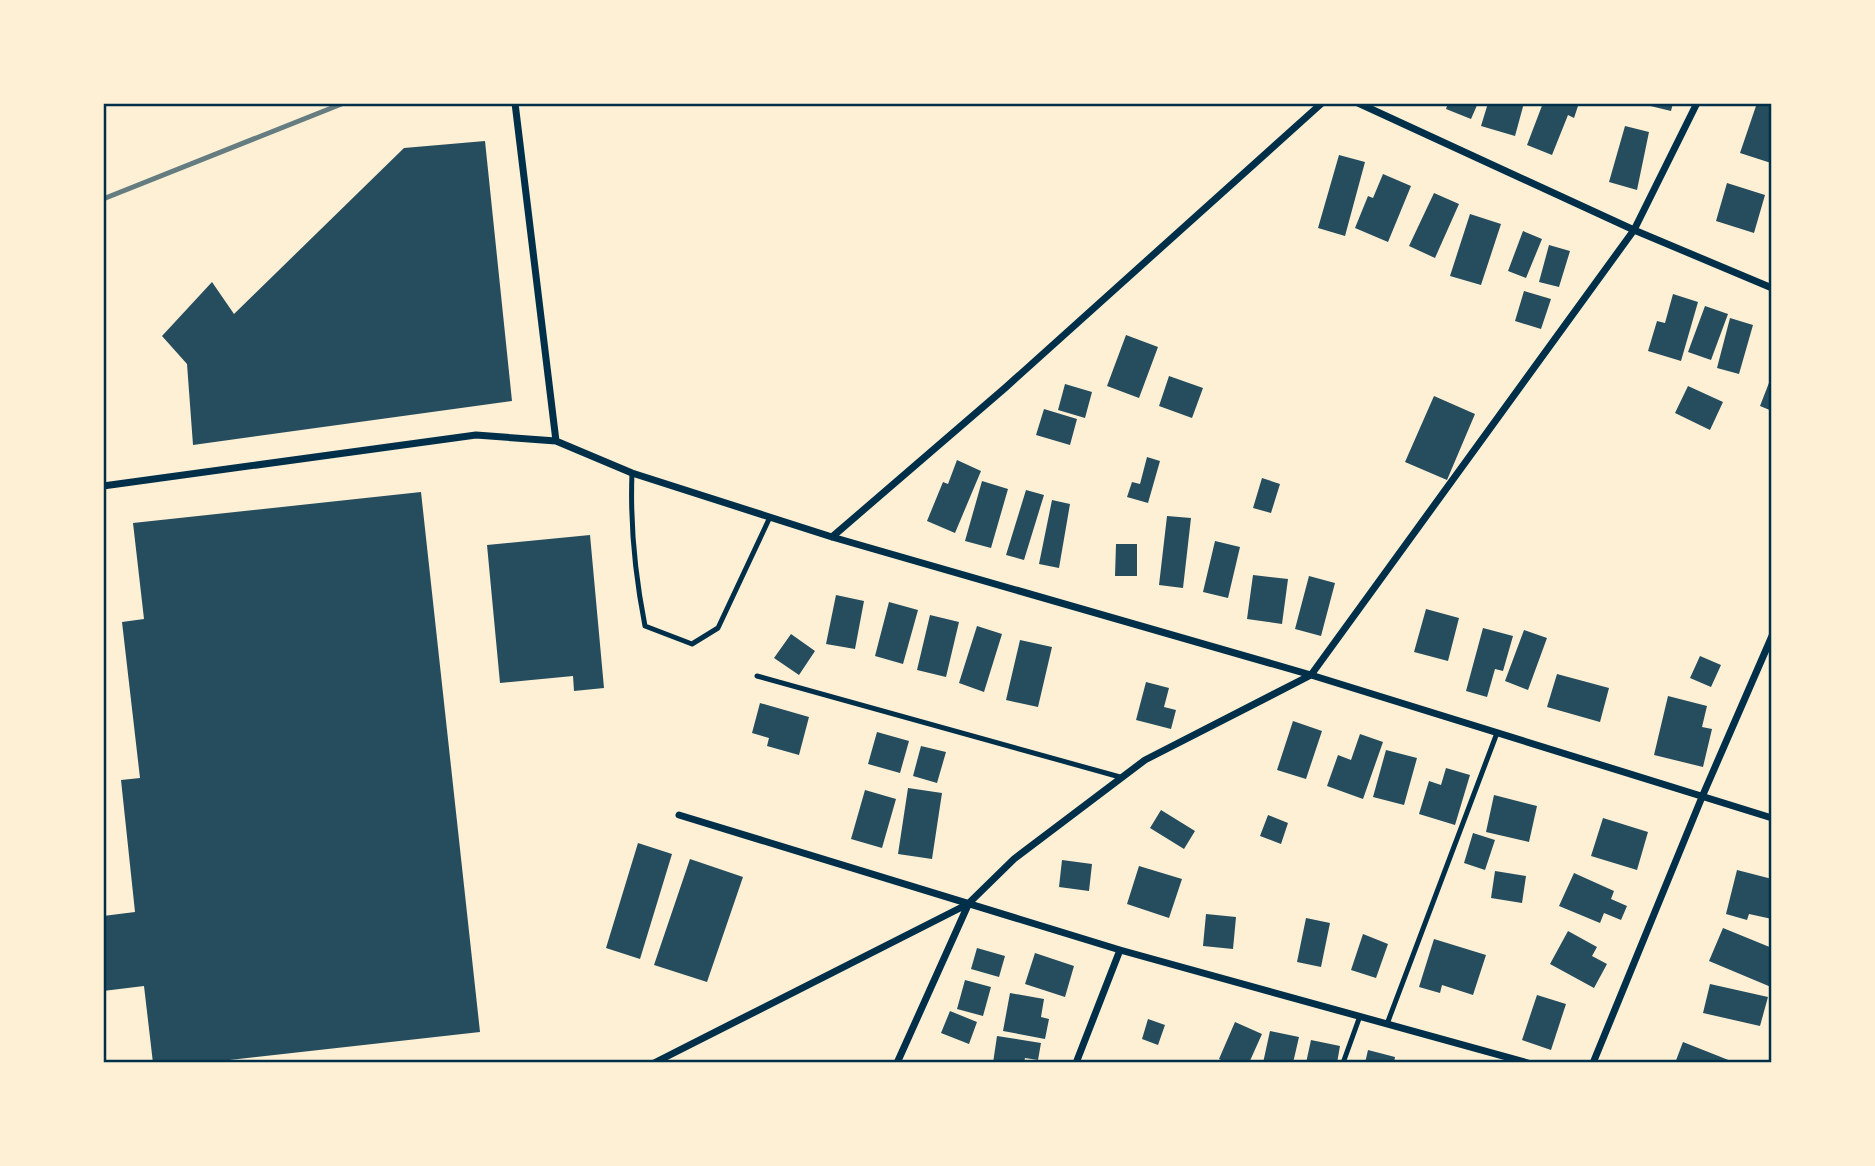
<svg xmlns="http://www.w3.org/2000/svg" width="1875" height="1166" viewBox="0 0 1875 1166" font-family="Bitter,serif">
<rect width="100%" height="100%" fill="#fdf0d5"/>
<path fill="#264d5e" d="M1448,103H1478L1471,119L1446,109Z
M1488,103H1524L1515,136L1481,126Z
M1543,103H1579L1574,118L1568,115L1552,155L1527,145Z
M1638,103H1673L1671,111Z
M1757,103H1772L1771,163L1740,153Z
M1625,126L1649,132L1637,190L1609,182Z
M485,141L512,401L193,445L187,364L162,336L212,282L234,314L404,148Z
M1339,155L1365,162L1345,236L1318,228Z
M1383,174L1411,186L1388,242L1355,228L1368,196L1373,198Z
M1727,183L1765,195L1754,233L1716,221Z
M1434,193L1459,204L1435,258L1409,246Z
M1470,214L1501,224L1481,285L1450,276Z
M1523,231L1542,239L1526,278L1508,271Z
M1549,245L1570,251L1559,287L1539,282Z
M1524,291L1551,299L1541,329L1515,321Z
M1673,294L1698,302L1681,361L1648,351L1657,321L1665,323Z
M1705,306L1728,314L1711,360L1688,352Z
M1730,318L1753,325L1739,374L1717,368Z
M1126,335L1158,347L1139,398L1107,386Z
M1772,375V411L1760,406Z
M1169,376L1203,388L1192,418L1159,406Z
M1065,384L1092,392L1085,418L1058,410Z
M1688,386L1723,402L1710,430L1675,413Z
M1434,396L1475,414L1447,480L1405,462Z
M1044,409L1077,419L1070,445L1036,435Z
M1147,457L1160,461L1148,503L1127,497L1132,482L1140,484Z
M957,460L981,471L955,533L927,521L943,482L948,484Z
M1262,478L1280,484L1271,513L1253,508Z
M982,481L1008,489L991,548L965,541Z
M1026,490L1044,495L1024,560L1006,555Z
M421,492L480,1032L203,1063H153L144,986L103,991V916L135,912L121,780L140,778L122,622L144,619L133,523Z
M1052,500L1070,504L1059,568L1039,564Z
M1167,516L1191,518L1183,588L1159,585Z
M590,535L604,688L574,691L573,676L500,683L487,545Z
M1215,541L1240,547L1228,598L1203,592Z
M1116,544H1137V576H1115Z
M1253,575L1288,579L1282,624L1247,619Z
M1309,576L1335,583L1321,636L1295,629Z
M836,595L864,601L855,649L826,644Z
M889,602L918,610L903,664L875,656Z
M1426,609L1459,618L1448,661L1414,652Z
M930,615L959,622L946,677L917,670Z
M977,626L1002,634L984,692L959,683Z
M1483,628L1513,636L1503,671L1495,669L1487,697L1466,691Z
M1524,630L1547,638L1528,690L1505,681Z
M791,634L815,651L799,675L774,658Z
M1020,640L1052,647L1038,707L1006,700Z
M1700,656L1721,665L1711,687L1690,678Z
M1557,674L1609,688L1600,722L1547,707Z
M1146,682L1169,688L1164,707L1176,710L1171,729L1136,720Z
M1668,696L1707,706L1702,727L1712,729L1703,767L1654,755Z
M760,703L809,717L799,755L767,746L769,738L752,733Z
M1293,721L1322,731L1306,779L1277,770Z
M877,732L909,741L900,773L868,764Z
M1360,734L1383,742L1363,799L1327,786L1338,755L1351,760Z
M921,746L946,752L937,783L913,776Z
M1386,750L1417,758L1404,805L1373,797Z
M1446,768L1470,775L1455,825L1419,814L1429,781L1441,785Z
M908,788L942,793L932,859L898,854Z
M865,790L896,799L882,848L851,839Z
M1494,795L1537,806L1529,842L1486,832Z
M1161,810L1195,831L1184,849L1150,828Z
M1268,815L1288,823L1281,844L1260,836Z
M1603,818L1648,832L1637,870L1591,856Z
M1473,833L1495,840L1485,870L1464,863Z
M638,843L672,854L640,959L606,948Z
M690,859L743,877L707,982L654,965Z
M1062,860L1092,864L1089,891L1059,887Z
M1139,866L1182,879L1169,918L1127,904Z
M1737,870L1772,879V919L1749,914L1747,920L1726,914Z
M1495,871L1526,876L1522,903L1491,898Z
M1574,873L1614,891L1611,899L1627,906L1621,920L1604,913L1600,923L1559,906Z
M1206,914L1236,917L1233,949L1203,946Z
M1306,918L1330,923L1321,967L1297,962Z
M1723,928L1772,948L1771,987L1709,961Z
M1568,931L1597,947L1592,956L1607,964L1594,988L1550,964Z
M1363,934L1388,944L1376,978L1351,970Z
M1434,939L1486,955L1473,995L1442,985L1440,993L1419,987Z
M977,948L1005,956L999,977L971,969Z
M1035,953L1074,966L1065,997L1025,984Z
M965,980L991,987L983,1016L957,1009Z
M1710,984L1768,997L1760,1026L1703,1013Z
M1010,993L1044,999L1041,1017L1049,1019L1045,1039L1003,1031Z
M1537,995L1566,1004L1551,1050L1522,1040Z
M950,1011L977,1022L969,1044L941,1033Z
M1148,1019L1165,1025L1158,1045L1142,1039Z
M1235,1022L1262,1034L1249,1063H1227L1219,1059Z
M1270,1031L1299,1037L1293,1063H1263Z
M997,1036L1041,1043L1038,1060L1025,1058L1024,1063H993Z
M1311,1040L1340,1046L1337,1063H1306Z
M1683,1042L1736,1063H1675Z
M1368,1050L1395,1057L1394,1063H1365Z"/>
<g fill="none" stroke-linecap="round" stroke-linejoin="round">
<path stroke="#003049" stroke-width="5" d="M632,473C630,525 635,575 645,626L692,644L718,628L770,517
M757,676L1120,777
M1387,1024L1497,733
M1343,1063L1360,1016"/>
<path stroke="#003049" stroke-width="7" d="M515,103L556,441
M1358,103L1634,230L1772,288
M103,486L476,435L556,441L632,473L832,537L1311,675L1772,818
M832,537L1005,388L1322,103
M679,815L1120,950L1528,1063
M654,1063L968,904L1014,859L1145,760L1311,675L1634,230L1697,103
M897,1063L968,905
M1076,1063L1120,950
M1593,1063L1702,797L1772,636"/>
<path stroke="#657d81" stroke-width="5" d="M103,199L344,103"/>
</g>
<rect width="1875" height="1166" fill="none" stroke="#fdf0d5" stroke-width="210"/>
<rect x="105" y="105" width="1665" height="956" fill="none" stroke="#003049" stroke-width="2.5"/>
</svg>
